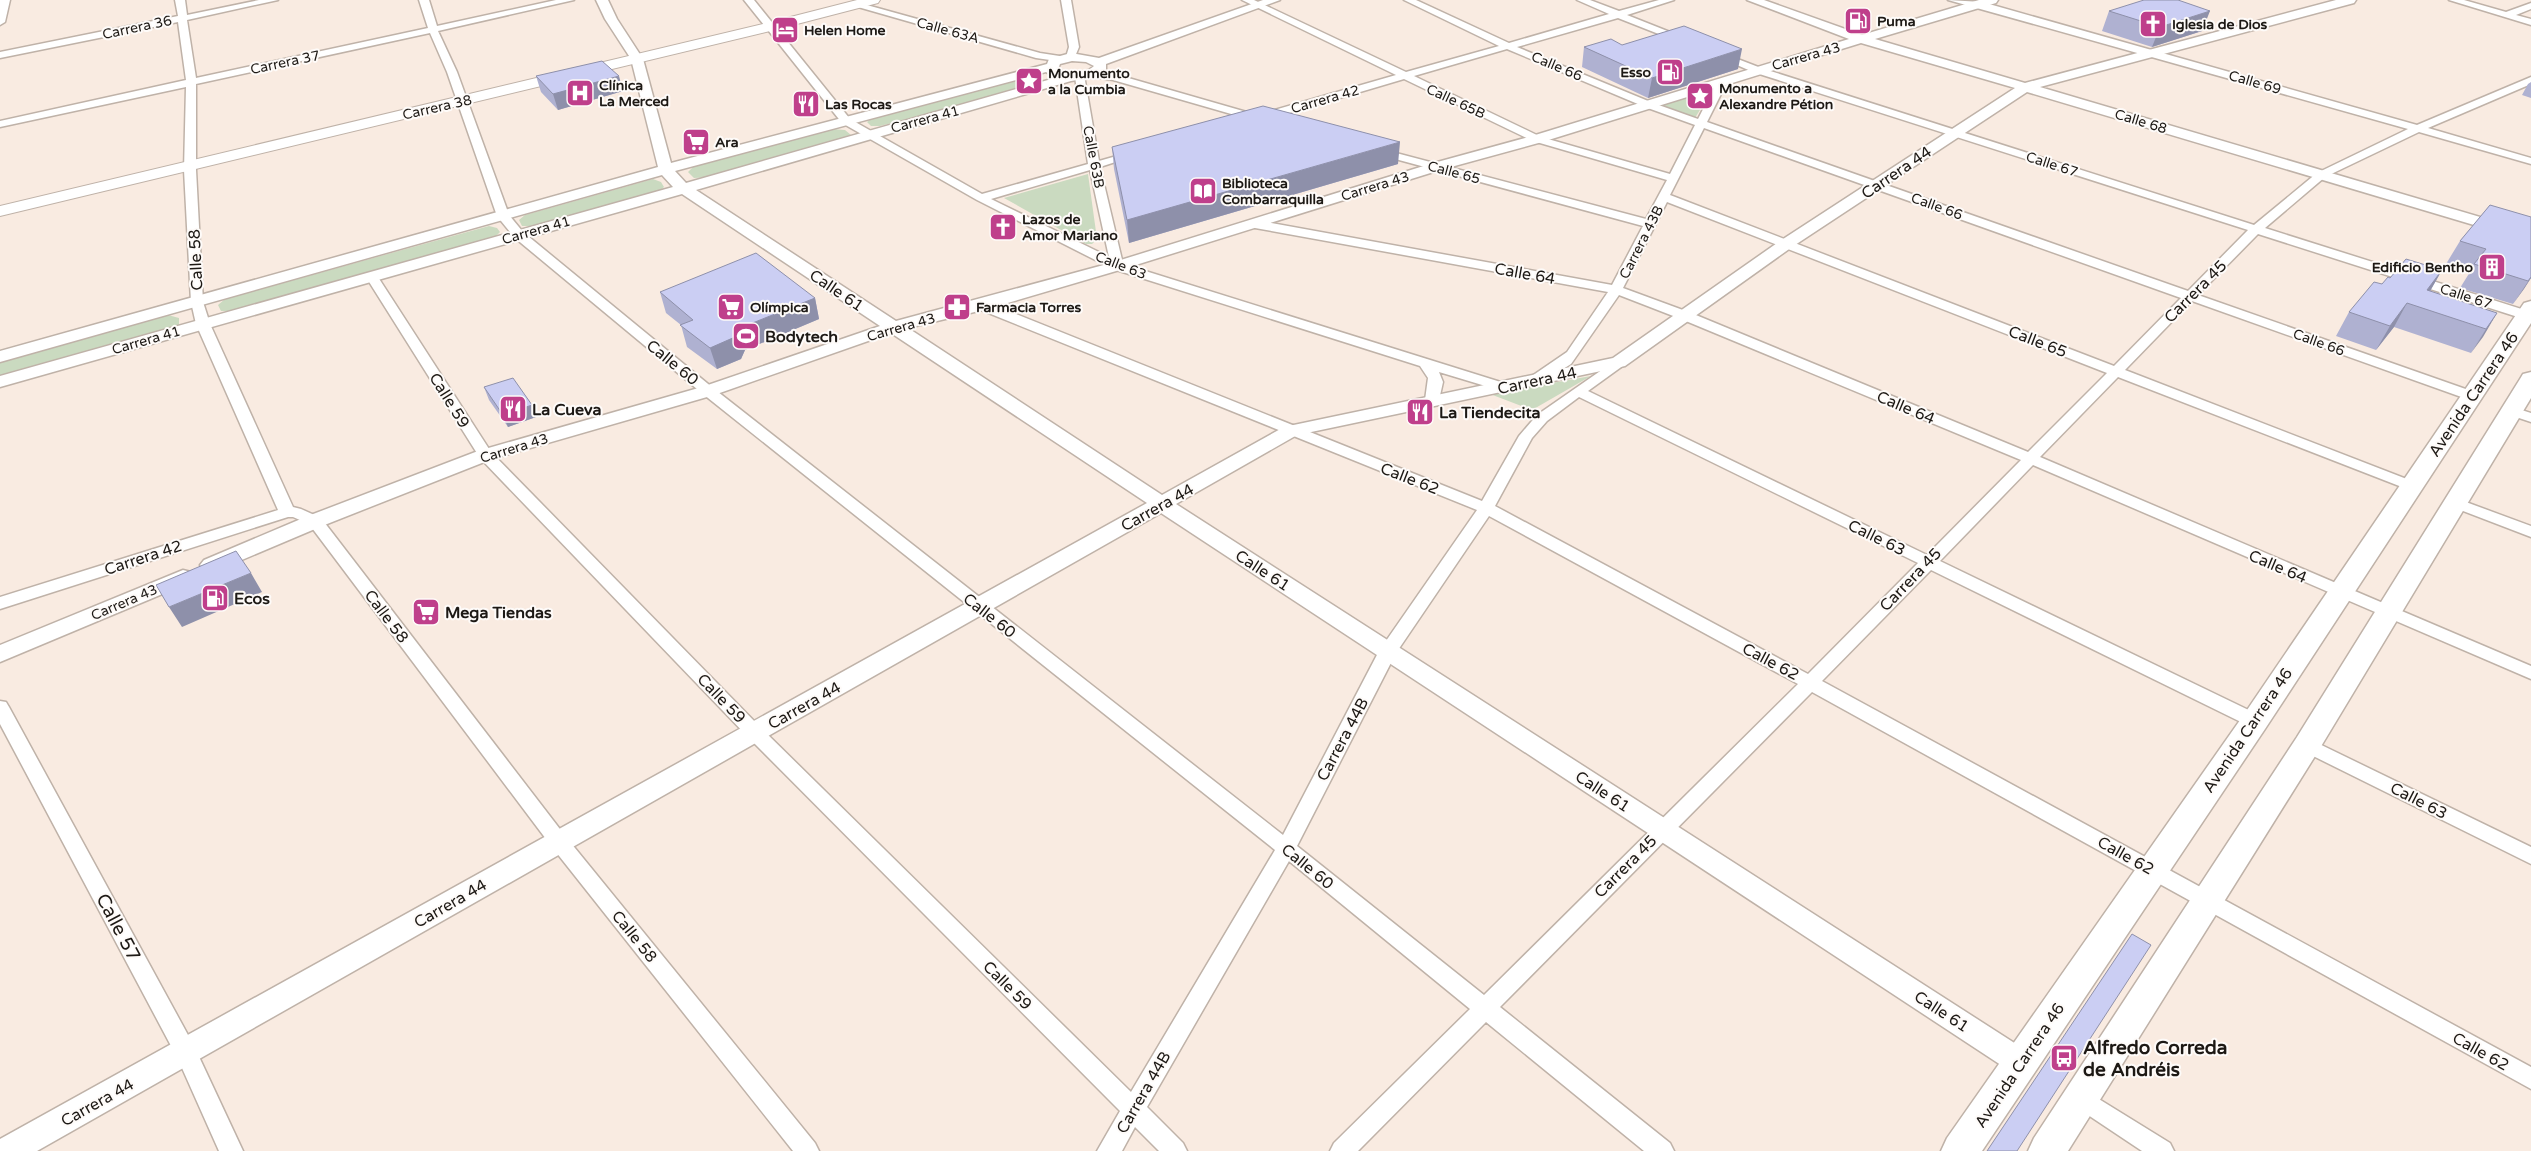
<svg xmlns="http://www.w3.org/2000/svg" width="2531" height="1151" viewBox="0 0 2531 1151" font-family="'Varela Round',sans-serif">
<rect width="100%" height="100%" fill="#f9ebe1"/>
<path fill="#cadac0" d="M1027,77L1040,81L1030,87L880,126H871L867,122L872,118Z
M1702,92L1709,95L1695,118L1660,106Z
M832,129L845,130L851,135L846,139L711,177L694,178L688,172L693,167Z
M1088,174L1097,239L1092,244H1086L1004,198Z
M653,179L661,182L664,187L660,191L533,226H522L519,220L525,215Z
M489,226L497,228L500,232L495,237L235,311H221L218,305L225,299Z
M168,315L179,318V325L167,330L0,378V361Z
M1591,376L1532,410L1490,394Z"/>
<g fill="none" stroke-linecap="round" stroke-linejoin="round">
<g stroke="#bfb2a8" stroke-width="3">
<path id="minor" d="M0,0H10L5,22L0,25Z
M175,0H185L187,15L259,0H278L187,20L196,78L428,28L419,0H429L437,26L556,0H574L438,31L457,72L509,215L523,232L713,388L1283,835L1379,651L1477,510L976,308L975,305L976,302H986L1482,501L1519,436L1537,415L1619,358L1626,362L1624,365L1588,391L1927,555L2021,460L1681,319L1619,295L1571,364L1539,384H1529L1527,381L1529,378L1567,352L1608,292L1255,228L1249,224L1255,220L1612,285L1643,226L1373,153L1372,151L1373,149H1381L1646,219L1667,180L1533,141L1404,79L1259,122L1113,80L1087,76V72L1118,75L1257,115L1396,75L1242,0H1254L1406,72L1499,46L1404,0H1416L1509,43L1609,14L1577,0H1590L1619,11L1659,0H1674L1627,15L1685,38V42H1679L1618,18L1517,47L1653,103L1698,119L1718,80H1726L1727,82L1707,122L2188,291L2248,230L1753,72L1714,55L1722,53L1761,68L2254,225L2317,173L2408,129L1948,0L1982,2L2417,125L2531,77V84L2428,128L2531,158V164L2419,132L2325,177L2265,228L2531,312V318H2521L2258,234L2198,295L2477,393L2479,396L2477,399H2467L2192,301L2125,370L2417,483L2420,486L2417,489H2407L2118,377L2040,457L2531,666V679L2033,465L1940,561L2261,716L2264,721L2261,726L2255,728L2249,726L1931,570L1822,681L2531,1067V1089L1812,692L1500,1007L1670,1143L1674,1151H1644L1486,1022L1358,1151H1330L1334,1143L1470,1009L1289,861L1147,1107L1183,1143L1187,1151H1159L1135,1127L1122,1151H1097L1120,1111L749,738L480,458L366,277L368,274H376L491,452L761,728L1131,1092L1275,850L703,394L515,238L497,216L447,72L430,33L196,84V170L203,302L210,324L293,507L301,509L321,518L566,837L815,1143L819,1151H793L552,847L309,524L293,517H288L0,609V597L278,510L196,324L191,302L184,170L186,87L0,127V121L186,80L178,22L0,58V52L178,16ZM1507,49L1645,107L1695,125L1670,174L1541,137L1414,76ZM1704,128L2181,298L2114,366L1670,195ZM1667,202L2107,373L2028,452L1691,313L1623,288ZM1579,397L1918,563L1808,674L1495,506L1532,438L1547,421ZM1489,516L1798,684L1484,995L1297,846L1396,653Z
M744,0H754L850,119L982,194L1088,164L1075,77L1084,75L1099,161L1134,151L1140,154L1100,167L1123,264L1507,384L1509,387L1502,391L1439,372L1443,382L1439,400L1432,404L1427,403L1425,400L1428,378L1420,366L1113,269L977,200L842,123ZM1090,170L1109,257L991,199Z
M1061,0H1071L1079,47L1074,59L1064,62L1036,58L851,5L856,2L1040,53L1066,57L1069,47Z
M2449,0H2464L2506,12L2531,3V9L2516,15L2531,19V25Z
M2512,407L2531,413V422L2507,414L2505,411L2507,408Z
M2455,498L2531,526V537L2450,506L2447,503Z
M0,701L6,702L9,707L194,1046L243,1151H219L178,1059L0,724Z
M2307,738L2531,847V864L2301,750L2298,745L2301,740Z
M2081,1088L2170,1143L2174,1151H2142L2073,1105L2070,1098L2073,1091Z"/>
</g>
<g stroke="#bfb2a8" stroke-width="3">
<path id="tertiary" d="M596,0H608L617,19L643,59L671,163L1047,64L1049,59L1071,53L1099,58L1263,0H1280L1106,64V70L1095,77L1071,81L696,190L896,321L1111,263L1430,164L1532,136L1849,39L1747,0H1764L1862,35L1979,0H1998L1996,3L1875,39L2025,83L2336,0H2356L2354,3L2040,87L2531,232V242L2027,92L1792,247L1625,366L1297,435L1176,504L2030,1053L2035,1062L2030,1071L2020,1075L2010,1071L1161,513L37,1151H0V1139L1147,503L891,333L714,395L492,459L322,526L218,570L211,572L204,570L200,565L204,560L308,516L478,451L702,387L880,326L682,194L0,387V376L673,187L662,175L0,362V351L658,167L631,59L605,19ZM1861,43L2015,88L1780,241L1613,358L1284,427L1162,495L908,328L987,309L1123,269L1440,170L1542,142ZM1072,61L1086,62L1094,66C1084,75 1070,76 1058,69L1060,64ZM1046,72L1055,78L686,183L675,171Z
M183,570L191,572L194,577L191,582L0,662V645Z"/>
</g>
<g stroke="#bfb2a8" stroke-width="2">
<path id="secondary" d="M857,0H880L878,3L770,31L0,216V206L767,23Z"/>
</g>
<g stroke="#bfb2a8" stroke-width="3">
<path id="primary" d="M2531,301V323L2265,729L1982,1151H1941L1947,1138L2245,713L2524,303Z
M2531,372V398L2317,753L2068,1151H2028L2034,1138L2297,737L2520,379L2523,374Z"/>
</g>
<use href="#minor" fill="#fff" fill-rule="evenodd"/>
<use href="#tertiary" fill="#fff" fill-rule="evenodd"/>
<use href="#secondary" fill="#fff" fill-rule="evenodd"/>
<use href="#primary" fill="#fff" fill-rule="evenodd"/>
</g>
<path fill="#afb1d1" d="M2109,11L2202,31L2152,47L2102,31Z
M1584,47L1738,69L1648,98L1582,67Z
M536,76L623,91L558,110L541,92Z
M2531,82V98L2522,95L2528,84Z
M1112,147L1398,164L1129,243L1114,169Z
M2490,205L2531,278L2513,304L2460,288L2470,272L2446,264L2460,241Z
M2442,270L2430,291L2497,313L2471,353L2394,327L2376,350L2336,336L2349,312L2390,278Z
M660,292L815,298L819,319L745,350L741,359L717,369L687,347L681,325L666,313Z
M484,387L532,405L536,417L508,427L489,400Z"/>
<path fill="#8e90aa" d="M2210,11L2202,31L2152,47L2160,27Z
M1742,49L1738,69L1648,98L1652,78Z
M619,76L623,91L558,110L553,94Z
M1400,142L1398,164L1129,243L1127,220Z
M2442,270L2429,293L2427,290Z
M2531,277V278L2524,289L2513,304Z
M815,298L819,319L745,350L741,359L717,369L710,348L740,328Z
M2407,303L2394,327L2376,350L2390,326Z
M2497,313L2483,337L2471,353L2486,329Z
M532,405L536,417L508,427L503,415Z
M251,573L262,592L182,627L169,607Z"/>
<path fill="#cbcef3" stroke="#8e90aa" d="M2144,0H2178L2210,11L2160,27L2109,11Z
M1684,26L1742,49L1652,78L1584,47L1611,39L1622,45Z
M602,61L619,76L553,94L536,76Z
M1263,106L1400,142L1127,220L1112,147Z
M2490,205L2531,217V277L2528,281L2474,264L2486,249L2460,241Z
M756,253L815,298L740,328L735,337L710,348L680,325L693,320L660,292Z
M2406,259L2442,270L2427,290L2497,313L2486,329L2407,303L2390,326L2349,312L2374,282L2382,284L2388,277L2390,278Z
M513,378L532,405L503,415L484,387Z
M236,551L251,573L169,607L156,585Z
M2132,934L2151,945L2017,1151H1987Z"/>
<defs>
<g id="fuel-square" transform="scale(1.4375)"><rect x="-9" y="-9" width="18" height="18" rx="4" fill="#bf3f8b" stroke="#fefbf9"/><path d="M-5.5-6h7V0h2V4h1.3V-2.5L3-4.5l.8-.8L6-3V5H2.5V1h-1V6h-7ZM-4.2-4.7v3.2H.2V-4.7Z" fill="#fff"/></g>
<g id="church-square" transform="scale(1.4375)"><rect x="-9" y="-9" width="18" height="18" rx="4" fill="#bf3f8b" stroke="#fefbf9"/><path d="M-1.2-6h2.4v3.5h3.3v2.4h-3.3V6h-2.4V-.1h-3.3v-2.4h3.3Z" fill="#fff"/></g>
<g id="hotel-square" transform="scale(1.4375)"><rect x="-9" y="-9" width="18" height="18" rx="4" fill="#bf3f8b" stroke="#fefbf9"/><path d="M-6-4.5h1.5V1H6V5H4.5V3h-9V5H-6ZM-4 0a1.8 1.8 0 1 1 3.6 0ZM.5 0V-2.5h3Q6-2.5 6 0Z" fill="#fff"/></g>
<g id="sight-square" transform="scale(1.4375)"><rect x="-9" y="-9" width="18" height="18" rx="4" fill="#bf3f8b" stroke="#fefbf9"/><path d="M0-6L1.8-2.2L6-1.7L2.9 1.2L3.7 5.4L0 3.3L-3.7 5.4L-2.9 1.2L-6-1.7L-1.8-2.2Z" fill="#fff"/></g>
<g id="hospital-square" transform="scale(1.4375)"><rect x="-9" y="-9" width="18" height="18" rx="4" fill="#bf3f8b" stroke="#fefbf9"/><path d="M-5-5h3v3.5h4V-5h3V5h-3V1.5h-4V5h-3Z" fill="#fff"/></g>
<g id="restaurant-square" transform="scale(1.4375)"><rect x="-9" y="-9" width="18" height="18" rx="4" fill="#bf3f8b" stroke="#fefbf9"/><path d="M-5-6h1v4h1v-4h1v4h1v-4h1v5L-1.5 .5V6h-2V.5L-5-1ZM5-6V6H3V1.5H1.5Q1.5-4 5-6Z" fill="#fff"/></g>
<g id="supermarket-square" transform="scale(1.4375)"><rect x="-9" y="-9" width="18" height="18" rx="4" fill="#bf3f8b" stroke="#fefbf9"/><path d="M-6-5.5h2.5l.6 2H6L4.5 2H-2.5L-4.4-4H-6ZM-1.5 3.2a1.3 1.3 0 1 0 .1 0ZM3 3.2a1.3 1.3 0 1 0 .1 0Z" fill="#fff"/></g>
<g id="library-square" transform="scale(1.4375)"><rect x="-9" y="-9" width="18" height="18" rx="4" fill="#bf3f8b" stroke="#fefbf9"/><path d="M-6-4Q-3-5.5-.7-3.5V5Q-3 3-6 4ZM6-4Q3-5.5 .7-3.5V5Q3 3 6 4Z" fill="#fff"/></g>
<g id="building-square" transform="scale(1.4375)"><rect x="-9" y="-9" width="18" height="18" rx="4" fill="#bf3f8b" stroke="#fefbf9"/><path d="M-4-6H4V6H1V3H-1V6H-4ZM-2.5-4.3h1.7v1.8h-1.7ZM.8-4.3h1.7v1.8H.8ZM-2.5-1h1.7V.8h-1.7ZM.8-1h1.7V.8H.8Z" fill="#fff"/></g>
<g id="pharmacy-square" transform="scale(1.4375)"><rect x="-9" y="-9" width="18" height="18" rx="4" fill="#bf3f8b" stroke="#fefbf9"/><path d="M-2-6h4v4h4v4h-4v4h-4v-4h-4v-4h4Z" fill="#fff"/></g>
<g id="stadium-square" transform="scale(1.4375)"><rect x="-9" y="-9" width="18" height="18" rx="4" fill="#bf3f8b" stroke="#fefbf9"/><path d="M0-5a6.5 5 0 1 0 0 10a6.5 5 0 1 0 0-10ZM-3.5-1.8h7v3.6h-7Z" fill="#fff"/></g>
<g id="bus-square" transform="scale(1.4375)"><rect x="-9" y="-9" width="18" height="18" rx="4" fill="#bf3f8b" stroke="#fefbf9"/><path d="M-5-6H5V4H4V6H2V4H-2V6H-4V4H-5ZM-3.5-4V0h7V-4ZM-3.5 1.2v1.5H-2V1.2ZM2 1.2v1.5H3.5V1.2Z" fill="#fff"/></g>
</defs>
<g fill-rule="evenodd">
<use href="#fuel-square" x="1858" y="21"/>
<use href="#church-square" x="2153" y="24"/>
<use href="#hotel-square" x="785" y="30"/>
<use href="#fuel-square" x="1670" y="72"/>
<use href="#sight-square" x="1029" y="81"/>
<use href="#hospital-square" x="580" y="93"/>
<use href="#sight-square" x="1700" y="96"/>
<use href="#restaurant-square" x="806" y="104"/>
<use href="#supermarket-square" x="696" y="142"/>
<use href="#library-square" x="1203" y="191"/>
<use href="#church-square" x="1003" y="227"/>
<use href="#building-square" x="2492" y="267"/>
<use href="#supermarket-square" x="731" y="307"/>
<use href="#pharmacy-square" x="957" y="307"/>
<use href="#stadium-square" x="746" y="336"/>
<use href="#restaurant-square" x="513" y="409"/>
<use href="#restaurant-square" x="1420" y="412"/>
<use href="#fuel-square" x="215" y="598"/>
<use href="#supermarket-square" x="426" y="612"/>
<use href="#bus-square" x="2064" y="1058"/>
</g>
<g text-anchor="middle" stroke-width="4" stroke-linejoin="round" paint-order="stroke">
<g font-size="14" font-weight="bold" fill="#1d1915" stroke="#fefbf9" text-anchor="start">
<text x="1877" y="26">Puma</text>
<text x="2172" y="29">Iglesia de Dios</text>
<text x="804" y="35">Helen Home</text>
<text x="1651" y="77" text-anchor="end">Esso</text>
<text x="1048" y="78">Monumento<tspan x="1048" dy="16">a la Cumbia</tspan></text>
<text x="599" y="90">Clínica<tspan x="599" dy="16">La Merced</tspan></text>
<text x="1719" y="93">Monumento a<tspan x="1719" dy="16">Alexandre Pétion</tspan></text>
<text x="825" y="109">Las Rocas</text>
<text x="715" y="147">Ara</text>
<text x="1222" y="188">Biblioteca<tspan x="1222" dy="16">Combarraquilla</tspan></text>
<text x="1022" y="224">Lazos de<tspan x="1022" dy="16">Amor Mariano</tspan></text>
<text x="2473" y="272" text-anchor="end">Edificio Bentho</text>
<text x="750" y="312">Olímpica</text>
<text x="976" y="312">Farmacia Torres</text>
</g>
<g font-size="14" fill="#1d1915" stroke="#fefbf9">
<text transform="translate(137 27) rotate(-12)" y="5">Carrera 36</text>
<text transform="translate(948 30) rotate(15)" y="5">Calle 63A</text>
<text transform="translate(1806 56) rotate(-16)" y="5">Carrera 43</text>
<text transform="translate(285 62) rotate(-12)" y="5">Carrera 37</text>
<text transform="translate(1557 66) rotate(23)" y="5">Calle 66</text>
<text transform="translate(2255 82) rotate(16)" y="5">Calle 69</text>
<text transform="translate(1325 99) rotate(-16)" y="5">Carrera 42</text>
<text transform="translate(1456 101) rotate(25)" y="5">Calle 65B</text>
<text transform="translate(437 107) rotate(-13)" y="5">Carrera 38</text>
<text transform="translate(925 119) rotate(-15)" y="5">Carrera 41</text>
<text transform="translate(2141 121) rotate(17)" y="5">Calle 68</text>
<text transform="translate(1094 157) rotate(79)" y="5">Calle 63B</text>
<text transform="translate(2052 164) rotate(18)" y="5">Calle 67</text>
<text transform="translate(1454 172) rotate(15)" y="5">Calle 65</text>
<text transform="translate(1375 186) rotate(-17)" y="5">Carrera 43</text>
<text transform="translate(1937 206) rotate(20)" y="5">Calle 66</text>
<text transform="translate(536 230) rotate(-16)" y="5">Carrera 41</text>
<text transform="translate(1641 242) rotate(-63)" y="5">Carrera 43B</text>
<text transform="translate(1121 265) rotate(21)" y="5">Calle 63</text>
<text transform="translate(2466 296) rotate(18)" y="5">Calle 67</text>
<text transform="translate(901 327) rotate(-16)" y="5">Carrera 43</text>
<text transform="translate(146 340) rotate(-16)" y="5">Carrera 41</text>
<text transform="translate(2319 342) rotate(20)" y="5">Calle 66</text>
<text transform="translate(514 448) rotate(-17)" y="5">Carrera 43</text>
<text transform="translate(124 602) rotate(-23)" y="5">Carrera 43</text>
</g>
<g font-size="16" fill="#1d1915" stroke="#fefbf9">
<text transform="translate(1896 172) rotate(-34)" y="6">Carrera 44</text>
<text transform="translate(195 260) rotate(-93)" y="6">Calle 58</text>
<text transform="translate(1525 273) rotate(10)" y="6">Calle 64</text>
<text transform="translate(837 290) rotate(34)" y="6">Calle 61</text>
<text transform="translate(2195 291) rotate(-45)" y="6">Carrera 45</text>
<text transform="translate(2038 341) rotate(21)" y="6">Calle 65</text>
<text transform="translate(673 362) rotate(39)" y="6">Calle 60</text>
<text transform="translate(1537 380) rotate(-12)" y="6">Carrera 44</text>
<text transform="translate(2473 394) rotate(-56)" y="6">Avenida Carrera 46</text>
<text transform="translate(450 400) rotate(58)" y="6">Calle 59</text>
<text transform="translate(1906 407) rotate(23)" y="6">Calle 64</text>
<text transform="translate(1410 478) rotate(21)" y="6">Calle 62</text>
<text transform="translate(1157 507) rotate(-29)" y="6">Carrera 44</text>
<text transform="translate(1877 537) rotate(26)" y="6">Calle 63</text>
<text transform="translate(143 557) rotate(-18)" y="6">Carrera 42</text>
<text transform="translate(2278 566) rotate(23)" y="6">Calle 64</text>
<text transform="translate(1263 570) rotate(33)" y="6">Calle 61</text>
<text transform="translate(1910 579) rotate(-46)" y="6">Carrera 45</text>
<text transform="translate(990 615) rotate(38)" y="6">Calle 60</text>
<text transform="translate(387 616) rotate(53)" y="6">Calle 58</text>
<text transform="translate(1771 661) rotate(28)" y="6">Calle 62</text>
<text transform="translate(722 698) rotate(46)" y="6">Calle 59</text>
<text transform="translate(804 705) rotate(-29)" y="6">Carrera 44</text>
<text transform="translate(2247 730) rotate(-56)" y="6">Avenida Carrera 46</text>
<text transform="translate(1342 739) rotate(-62)" y="6">Carrera 44B</text>
<text transform="translate(1603 791) rotate(33)" y="6">Calle 61</text>
<text transform="translate(2419 800) rotate(27)" y="6">Calle 63</text>
<text transform="translate(2126 855) rotate(29)" y="6">Calle 62</text>
<text transform="translate(1308 866) rotate(39)" y="6">Calle 60</text>
<text transform="translate(1625 866) rotate(-45)" y="6">Carrera 45</text>
<text transform="translate(450 903) rotate(-30)" y="6">Carrera 44</text>
<text transform="translate(635 936) rotate(51)" y="6">Calle 58</text>
<text transform="translate(1008 985) rotate(45)" y="6">Calle 59</text>
<text transform="translate(1942 1011) rotate(33)" y="6">Calle 61</text>
<text transform="translate(2481 1051) rotate(29)" y="6">Calle 62</text>
<text transform="translate(2019 1065) rotate(-56)" y="6">Avenida Carrera 46</text>
<text transform="translate(1143 1092) rotate(-60)" y="6">Carrera 44B</text>
<text transform="translate(97 1102) rotate(-29)" y="6">Carrera 44</text>
</g>
<g font-size="16" font-weight="bold" fill="#1d1915" stroke="#fefbf9" text-anchor="start">
<text x="765" y="342">Bodytech</text>
<text x="532" y="415">La Cueva</text>
<text x="1439" y="418">La Tiendecita</text>
<text x="234" y="604">Ecos</text>
<text x="445" y="618">Mega Tiendas</text>
</g>
<g font-size="19" fill="#1d1915" stroke="#fefbf9">
<text transform="translate(119 927) rotate(62)" y="7">Calle 57</text>
</g>
<g font-size="19" font-weight="bold" fill="#1d1915" stroke="#fefbf9" text-anchor="start">
<text x="2083" y="1054">Alfredo Correda<tspan x="2083" dy="22">de Andréis</tspan></text>
</g>
</g>
</svg>
